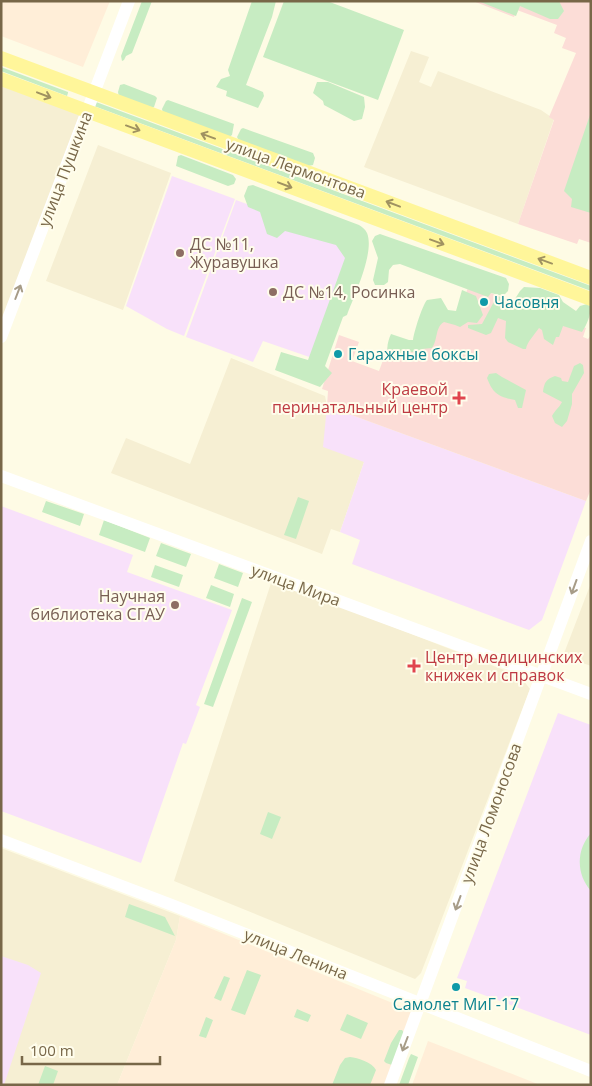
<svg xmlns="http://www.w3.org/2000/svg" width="592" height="1086" viewBox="0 0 592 1086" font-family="'Open Sans',sans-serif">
<rect width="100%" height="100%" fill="#fefbe5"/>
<path fill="#f6efd3" d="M411,51L429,57L419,82L431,87L438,71L541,110L554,119L518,224L364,167Z
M1,83L80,113L1,326Z
M98,145L171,173L123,310L46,281Z
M231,358L325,396L327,406L364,462L340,532L331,529L322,554L111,473L126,438L190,464Z
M272,580L520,676L530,689L421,973L415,979L174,881Z
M591,583V666L563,656Z
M1,848L180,916L176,940L117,1085H1Z"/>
<path fill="#ffeed8" d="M1,1H110L83,67L1,36Z
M180,916L412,1011L388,1085H117L176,940Z
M428,1041L459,1053L540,1085H412Z"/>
<path fill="#f8e1fa" d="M172,176L235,199L184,336L167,329L126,306Z
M236,200L360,247L318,360L263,341L253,362L186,337Z
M327,406L586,501L542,620L529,630L352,564L360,540L340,532L364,462L323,447Z
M1,506L133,555L127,572L232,610L196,705L200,707L186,744L183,743L141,863L1,811Z
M558,713L591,725V1035L465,988L467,981L457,978Z
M1,956L28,965L41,973L4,1085H1Z"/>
<path fill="#fcddd7" d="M473,1H591V243L579,239L577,244L518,224L554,120L549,117L576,53L562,48L566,38L554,33L557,25L517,10L514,17Z
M469,285L586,328L583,337L588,339L591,335V489L586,501L327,406L328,391L322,389L339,335L359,342L352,361L379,371L392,336L413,343L431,315L456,320Z"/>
<path fill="#c7ecc2" d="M142,1H152L132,53L126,56L124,60L122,61L121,56Z
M252,1H276L272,17L246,85L263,92L264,96L258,108L226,96L227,91L216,87L221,79L230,76L228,70Z
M284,1H327L404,30L378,100L263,57Z
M478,1H559L564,11L558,19H550L520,6L516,16Z
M1,67L68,92V93L67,96L1,71Z
M317,82H328L364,97L365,107L362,119L354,121L324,105L323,101L313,93Z
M124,84L155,96L157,98L154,107L150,109L119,97L118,92L120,85Z
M168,100L234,124L232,135L229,137L163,113L162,109L166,101Z
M96,102L591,286V291L94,106Z
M591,112V213L571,207L572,199L564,191Z
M243,128L313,153L315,158L313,165L308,166L239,141L237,137L241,129Z
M181,155L233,175L236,179L234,184L228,186L176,166L178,156Z
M253,185L359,225C362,227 365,229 367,233C375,252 354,296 347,315L343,317L325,366L332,373L320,387L275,370L281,352L308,360L345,258L336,245L285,231L277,238L267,234L260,212L248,207L244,196L248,186Z
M380,234L506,278L509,284L508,291L503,296L491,293L488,297L400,264L393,265L389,270L388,282L384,285H375L373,280L378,258L372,241L375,236Z
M524,287L540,288L559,295L563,302L576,311L580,306L587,304L591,307C590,317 587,324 582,332L563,326L559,337H556L553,345L544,339L542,330L539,328C535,334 527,342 526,349H523L508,342L505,338L506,321L498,318L491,333L486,335L468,328V325L482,324L497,296L504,298V303L511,305L520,291Z
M462,290L476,296L483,315L477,323L468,322L460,327L455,325L444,322C435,327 438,340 432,348L422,349L420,353L404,351L401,357L395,359C384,355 387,343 391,334L409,340H413C414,332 422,306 427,300L441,298L448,310L456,311Z
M580,363L583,365L584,373L572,394V404L567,421L562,427L555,423L552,416C555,410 559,408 562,402L543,392C544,383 546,379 555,376L561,378L562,381L568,382L574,366Z
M496,373L502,377L526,390L522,408H518L515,400C499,397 493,394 487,378L489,374Z
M298,497L309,501L296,539L284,535Z
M46,501L84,514L80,526L42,512Z
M104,520L150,538L145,552L99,535Z
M161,543L191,554L186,567L156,556Z
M219,564L243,573L238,587L214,578Z
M155,565L183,575L179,587L151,577Z
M211,585L234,594L230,607L206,598Z
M242,598L252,602L213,707L204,704Z
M268,812L281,817L272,839L260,834Z
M591,833V891C576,874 576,850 591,833Z
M129,904L165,917L175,936L125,917Z
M247,970L261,975L245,1015L231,1010Z
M224,976L230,978L221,1001L214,998Z
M297,1009L311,1015L308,1022L294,1017Z
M347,1014L368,1023L361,1039L340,1030Z
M206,1017L213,1020L206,1038L199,1036Z
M399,1030H402L405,1034L392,1065L386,1063L384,1061L391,1043Z
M411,1054L418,1057L408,1085H399L409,1058Z
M350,1057C358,1058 372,1062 376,1070L370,1085H332L340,1065L345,1058Z
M45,1066L58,1071L53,1085H38Z"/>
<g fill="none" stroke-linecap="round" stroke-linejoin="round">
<path stroke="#fff" stroke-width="12" d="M1,337L129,1
M1,476L591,694
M1,840L172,905L591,1071
M390,1085L591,541"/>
<path stroke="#fff69a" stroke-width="14" d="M1,58L591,278
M1,79L591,299"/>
</g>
<defs><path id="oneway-shaft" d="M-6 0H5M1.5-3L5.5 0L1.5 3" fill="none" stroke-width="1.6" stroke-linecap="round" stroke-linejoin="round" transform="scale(1.25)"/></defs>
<g stroke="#a09261">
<use href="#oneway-shaft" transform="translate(44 95) rotate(21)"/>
<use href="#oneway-shaft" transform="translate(133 128) rotate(20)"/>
<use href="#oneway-shaft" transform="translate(208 136) rotate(-160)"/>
<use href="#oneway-shaft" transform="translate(285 185) rotate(21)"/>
<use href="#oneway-shaft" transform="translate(393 204) rotate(-159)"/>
<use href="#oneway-shaft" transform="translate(437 242) rotate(20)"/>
<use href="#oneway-shaft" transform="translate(545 261) rotate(-160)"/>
</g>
<g stroke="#a79c88">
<use href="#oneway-shaft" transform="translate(18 292) rotate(-69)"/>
<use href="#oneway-shaft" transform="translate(574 587) rotate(110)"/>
<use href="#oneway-shaft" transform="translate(458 903) rotate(110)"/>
<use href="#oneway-shaft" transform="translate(405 1044) rotate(111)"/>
</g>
<g fill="#8d6e63" stroke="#fffdec" stroke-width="2">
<circle cx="180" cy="253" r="5"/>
<circle cx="273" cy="292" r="5"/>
<circle cx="175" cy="605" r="5"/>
</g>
<g fill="#0f9aa8" stroke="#fffdec" stroke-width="2">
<circle cx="484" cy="302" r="5"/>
<circle cx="338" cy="354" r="5"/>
<circle cx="456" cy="987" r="5"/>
</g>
<g fill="#e0444e" stroke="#fffdec" stroke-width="2">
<path d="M456.5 390.5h5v5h5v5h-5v5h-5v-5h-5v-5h5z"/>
<path d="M411.5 658.5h5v5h5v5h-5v5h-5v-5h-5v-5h5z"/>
</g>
<g text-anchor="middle" stroke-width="4" stroke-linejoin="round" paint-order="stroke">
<g font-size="16" fill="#786748" stroke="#fffdec">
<text transform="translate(296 168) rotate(20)" y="6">улица Лермонтова</text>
<text transform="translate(65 169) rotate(-69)" y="6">улица Пушкина</text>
<text transform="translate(296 585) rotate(20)" y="6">улица Мира</text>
<text transform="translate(491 813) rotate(-70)" y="6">улица Ломоносова</text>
<text transform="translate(296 954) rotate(22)" y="6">улица Ленина</text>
</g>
<g font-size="16" fill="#785e54" stroke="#fffdec" text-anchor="start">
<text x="190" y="250">ДС №11,<tspan x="190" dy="18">Журавушка</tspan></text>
<text x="283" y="298">ДС №14, Росинка</text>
<text x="165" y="602" text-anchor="end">Научная<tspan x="165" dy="18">библиотека СГАУ</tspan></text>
</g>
<g font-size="16" fill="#0d838f" stroke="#fffdec" text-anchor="start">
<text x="494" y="308">Часовня</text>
<text x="348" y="360">Гаражные боксы</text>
<text x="456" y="1010" text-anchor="middle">Самолет МиГ-17</text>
</g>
<g font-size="16" fill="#be3a42" stroke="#fffdec" text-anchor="end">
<text x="448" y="395">Краевой<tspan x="448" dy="18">перинатальный центр</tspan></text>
<text x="425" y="663" text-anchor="start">Центр медицинских<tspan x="425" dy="18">книжек и справок</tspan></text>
</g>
</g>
<rect width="592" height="1086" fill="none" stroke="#786748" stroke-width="5"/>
<path d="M22 1056v8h138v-8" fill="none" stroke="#786748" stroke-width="2.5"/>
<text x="30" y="1056" font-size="15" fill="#786748" stroke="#fffdec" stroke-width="4" paint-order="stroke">100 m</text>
</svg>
